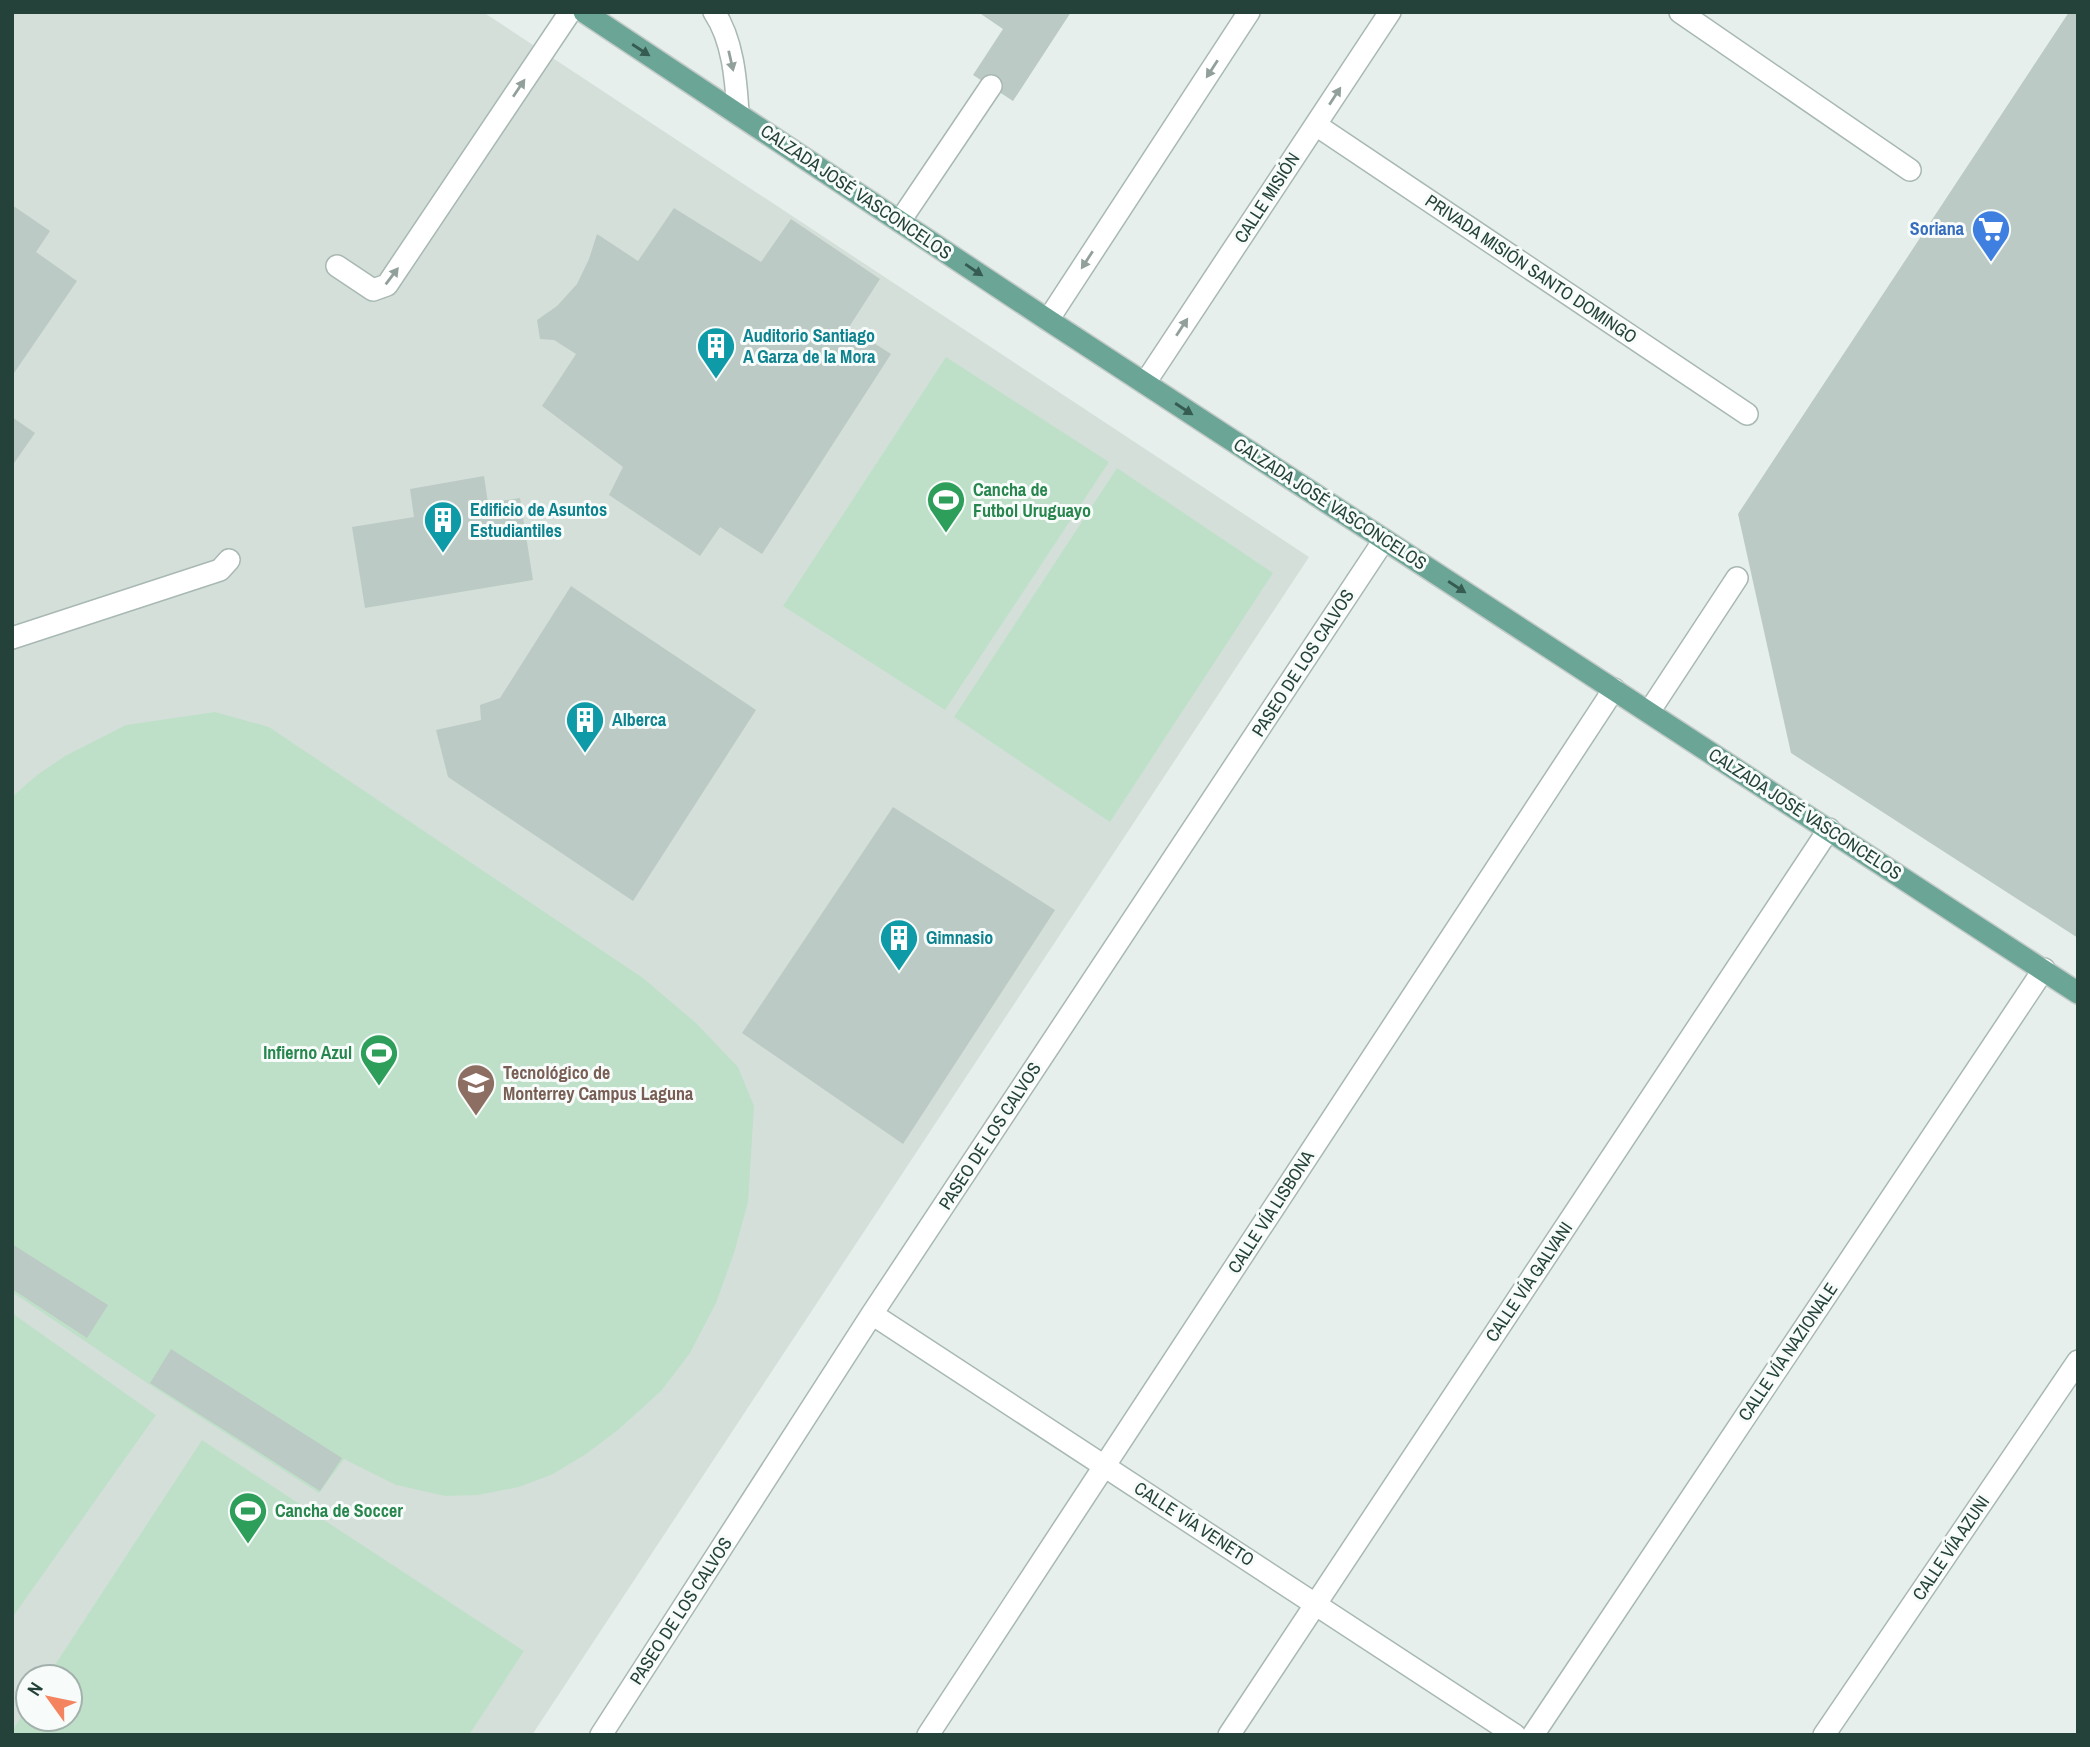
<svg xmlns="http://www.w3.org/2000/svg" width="2090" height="1747" viewBox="0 0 2090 1747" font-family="'Archivo Narrow',sans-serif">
<rect width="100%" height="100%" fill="#e6efeb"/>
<path fill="#d4dfda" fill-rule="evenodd" d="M12,12H483L1309,557L532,1735H12ZM28,1677H70V1719H28Z"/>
<path fill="#bfe0c8" d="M946,357L1109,462L945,710L783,606Z
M1117,468L1273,573L1110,822L954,717Z
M215,712L269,727L643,978L696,1023L738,1067L754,1106L748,1202L734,1253L716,1303L690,1353L662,1390L618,1430L586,1454L553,1474L519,1487L478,1495L445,1496L396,1485L344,1459L319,1493L147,1383L12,1292V797L37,775L65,756L126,725Z
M12,1313L156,1415L12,1618Z
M202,1440L524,1651L469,1735H12V1731L28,1707V1719H70V1677H47Z"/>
<path fill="#bbcac4" d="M978,12H1071L1013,101L973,75L1003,29Z
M2069,12H2078V938L1791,753L1738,514Z
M12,205L50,231L36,252L77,281L12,376Z
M674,208L761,262L791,219L880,279L849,327L891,354L762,554L720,527L700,556L609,495L623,467L542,406L576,354L554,340L540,339L537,320L557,306L577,284L589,259L597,234L638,261Z
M12,417L35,433L12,466Z
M484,476L488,503L520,498L533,580L365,608L352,527L414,517L410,489Z
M571,586L756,710L633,901L448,777L436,730L481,720L480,705L500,698Z
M893,807L1055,910L903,1144L742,1033Z
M12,1244L108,1305L87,1338L12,1289Z
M171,1349L342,1458L320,1491L150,1383Z"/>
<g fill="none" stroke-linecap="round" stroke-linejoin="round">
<g stroke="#a8b8b2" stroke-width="24">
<path id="minor" d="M714,12C733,40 736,80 738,113
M1680,12L1910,170
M1316,125L1747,414
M900,221L991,86
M337,266L373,290L387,285L570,12
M1048,320L1249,12
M1145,383L1390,12
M12,638L220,570L229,560
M1649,712L1737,578
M872,1314L1515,1735
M601,1735L872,1314L1384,540
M928,1735L1614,689
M1229,1735L1829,829
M1533,1735L2044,969
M1824,1735L2078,1361"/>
</g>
<g stroke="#c2cac8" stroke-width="24">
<path id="major" d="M584,12L1048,320L2078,993"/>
</g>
<use href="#minor" stroke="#fff" stroke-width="21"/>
<use href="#major" stroke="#6aa596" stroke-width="21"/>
</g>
<defs><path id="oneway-solid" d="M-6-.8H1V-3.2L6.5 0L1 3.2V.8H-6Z" transform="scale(1.75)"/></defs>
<g fill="#365b51">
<use href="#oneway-solid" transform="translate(641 50) rotate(33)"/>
<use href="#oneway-solid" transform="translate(974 270) rotate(34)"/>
<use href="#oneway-solid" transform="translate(1184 409) rotate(33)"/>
<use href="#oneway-solid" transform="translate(1457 587) rotate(33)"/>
</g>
<g fill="#92a09c">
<use href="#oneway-solid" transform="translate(731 61) rotate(77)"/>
<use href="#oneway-solid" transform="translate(1212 69) rotate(123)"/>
<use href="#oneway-solid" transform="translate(519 88) rotate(-56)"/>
<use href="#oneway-solid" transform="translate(1335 96) rotate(-57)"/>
<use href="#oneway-solid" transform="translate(1087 260) rotate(123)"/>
<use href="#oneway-solid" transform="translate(392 276) rotate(-53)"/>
<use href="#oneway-solid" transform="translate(1182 327) rotate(-57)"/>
</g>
<defs>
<g id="supermarket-pin" transform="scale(2.0125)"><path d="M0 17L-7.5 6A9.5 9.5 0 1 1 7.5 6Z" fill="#3f7fe0" stroke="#f7fbf9"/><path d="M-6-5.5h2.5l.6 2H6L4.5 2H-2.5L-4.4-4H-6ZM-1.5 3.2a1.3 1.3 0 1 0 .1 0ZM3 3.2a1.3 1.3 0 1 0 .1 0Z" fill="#fff"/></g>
<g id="building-pin" transform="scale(2.0125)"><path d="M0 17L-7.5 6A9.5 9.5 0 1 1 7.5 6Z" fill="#0f9aa8" stroke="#f7fbf9"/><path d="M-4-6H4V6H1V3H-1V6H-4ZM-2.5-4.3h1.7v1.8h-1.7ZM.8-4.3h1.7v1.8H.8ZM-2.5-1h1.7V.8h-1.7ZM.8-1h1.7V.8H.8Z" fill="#fff"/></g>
<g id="stadium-pin" transform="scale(2.0125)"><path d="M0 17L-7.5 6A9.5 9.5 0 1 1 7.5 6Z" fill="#2e9e5b" stroke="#f7fbf9"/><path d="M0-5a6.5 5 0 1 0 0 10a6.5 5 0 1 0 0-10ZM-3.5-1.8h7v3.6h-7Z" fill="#fff"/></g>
<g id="university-pin" transform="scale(2.0125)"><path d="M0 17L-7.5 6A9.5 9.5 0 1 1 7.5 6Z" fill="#8d6e63" stroke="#f7fbf9"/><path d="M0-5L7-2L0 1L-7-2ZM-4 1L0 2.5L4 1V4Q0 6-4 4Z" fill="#fff"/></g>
</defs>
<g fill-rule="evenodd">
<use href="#supermarket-pin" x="1991" y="229"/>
<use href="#building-pin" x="716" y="346"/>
<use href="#stadium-pin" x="946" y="500"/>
<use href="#building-pin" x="443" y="520"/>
<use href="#building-pin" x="585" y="720"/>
<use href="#building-pin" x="899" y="938"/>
<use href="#stadium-pin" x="379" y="1053"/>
<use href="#university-pin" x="476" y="1083"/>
<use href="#stadium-pin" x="248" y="1511"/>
</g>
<g text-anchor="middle" stroke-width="6" stroke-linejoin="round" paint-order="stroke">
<g font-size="18" fill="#24423a" stroke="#f7fbf9">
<text transform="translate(856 192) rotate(34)" y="6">CALZADA JOSÉ VASCONCELOS</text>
<text transform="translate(1267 198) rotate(-57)" y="6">CALLE MISIÓN</text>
<text transform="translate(1531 269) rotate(34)" y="6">PRIVADA MISIÓN SANTO DOMINGO</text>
<text transform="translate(1330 504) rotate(33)" y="6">CALZADA JOSÉ VASCONCELOS</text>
<text transform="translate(1303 663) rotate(-57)" y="6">PASEO DE LOS CALVOS</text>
<text transform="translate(1805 814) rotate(33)" y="6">CALZADA JOSÉ VASCONCELOS</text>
<text transform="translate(990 1136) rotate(-57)" y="6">PASEO DE LOS CALVOS</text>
<text transform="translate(1271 1212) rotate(-57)" y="6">CALLE VÍA LISBONA</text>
<text transform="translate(1529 1282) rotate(-56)" y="6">CALLE VÍA GALVANI</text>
<text transform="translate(1788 1352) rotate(-56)" y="6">CALLE VÍA NAZIONALE</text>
<text transform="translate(1194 1524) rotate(33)" y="6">CALLE VÍA VENETO</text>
<text transform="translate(1951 1548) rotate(-56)" y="6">CALLE VÍA AZUNI</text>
<text transform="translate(681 1611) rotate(-57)" y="6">PASEO DE LOS CALVOS</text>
</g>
<g font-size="18" font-weight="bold" fill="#366cbe" stroke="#f7fbf9" text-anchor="end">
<text x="1964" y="235">Soriana</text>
</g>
<g font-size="18" font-weight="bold" fill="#0d838f" stroke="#f7fbf9" text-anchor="start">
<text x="743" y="342">Auditorio Santiago<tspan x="743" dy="21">A Garza de la Mora</tspan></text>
<text x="470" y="516">Edificio de Asuntos<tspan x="470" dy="21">Estudiantiles</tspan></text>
<text x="612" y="726">Alberca</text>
<text x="926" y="944">Gimnasio</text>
</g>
<g font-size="18" font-weight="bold" fill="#27864d" stroke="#f7fbf9" text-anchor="start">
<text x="973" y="496">Cancha de<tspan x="973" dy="21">Futbol Uruguayo</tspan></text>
<text x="352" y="1059" text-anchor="end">Infierno Azul</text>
<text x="275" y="1517">Cancha de Soccer</text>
</g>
<g font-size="18" font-weight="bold" fill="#785e54" stroke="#f7fbf9" text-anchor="start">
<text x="503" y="1079">Tecnológico de<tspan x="503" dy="21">Monterrey Campus Laguna</tspan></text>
</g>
</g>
<rect width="2090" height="1747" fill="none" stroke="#24423a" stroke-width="28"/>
<g transform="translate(49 1698) rotate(303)"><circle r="33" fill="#f7fbf9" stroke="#a3b1ad" stroke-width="2"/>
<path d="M0-5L12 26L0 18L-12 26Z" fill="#f4845f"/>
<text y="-10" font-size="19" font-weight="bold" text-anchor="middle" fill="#24423a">N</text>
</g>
</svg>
